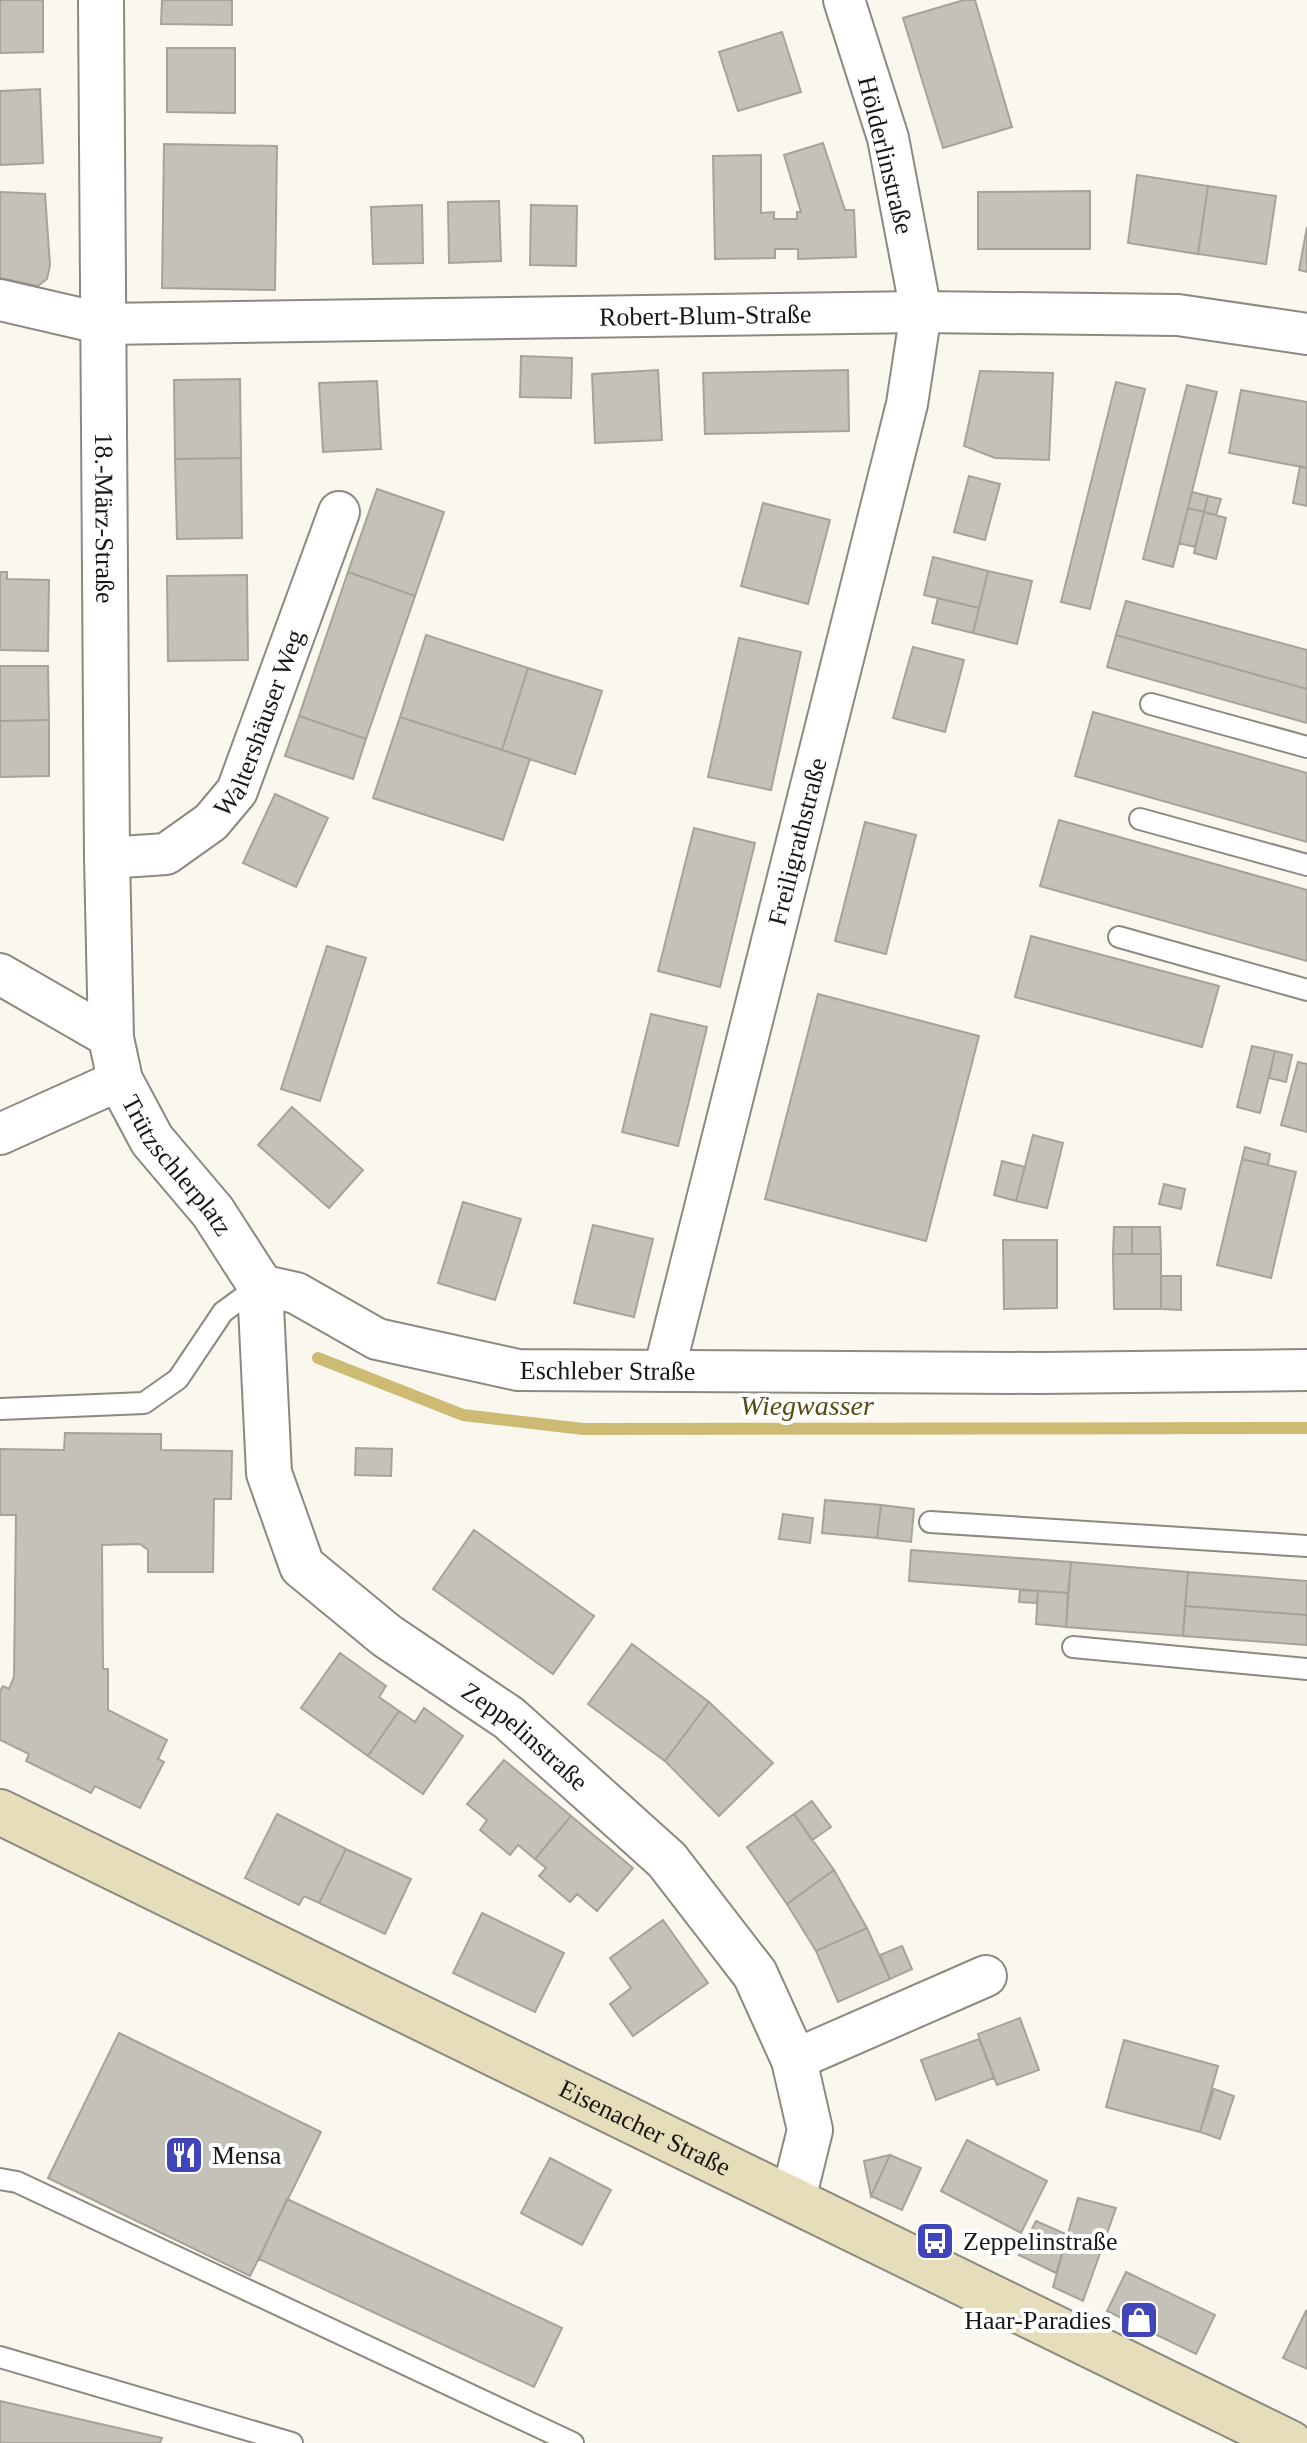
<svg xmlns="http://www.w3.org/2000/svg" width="1307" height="2443" viewBox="0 0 1307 2443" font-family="Georgia,serif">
<rect width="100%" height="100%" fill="#faf8ee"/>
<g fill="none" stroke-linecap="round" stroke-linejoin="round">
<path stroke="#cdbb73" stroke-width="12" d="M318,1358L463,1415L583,1429L1307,1428"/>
</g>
<path fill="#c3c1b8" stroke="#a5a39a" stroke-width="2" d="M0,0H43V52L0,53Z
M162,0H232V25L161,24Z
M964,0H975L1012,127L943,148L903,18Z
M782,32L801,92L738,111L719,52Z
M167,48H235V113L167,112Z
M40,89L43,163L0,165V91Z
M823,143L845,210H854L856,257L798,259V249H775V258L715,259L713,156L761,155V213L774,212V219H797V212H801L784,155Z
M164,144L277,146L275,290L162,288Z
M1137,175L1208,186L1198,254L1128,243Z
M1208,186L1276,196L1266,264L1198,254Z
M1090,191V249H978V192Z
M0,192L45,194L50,265L47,279L38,286L0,278Z
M499,201L501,261L449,263L448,202Z
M422,205L423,263L373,264L371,207Z
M531,205L577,206L576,266L530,265Z
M1307,227V272L1299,270Z
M521,356L572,358L571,398L520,397Z
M658,370L662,440L595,443L592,374Z
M848,370L849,431L705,434L703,373Z
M980,371L1053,373L1049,460L995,458L964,446Z
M240,379L241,458L175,459L174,380Z
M377,381L381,449L323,452L319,383Z
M1116,382L1145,389L1090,609L1061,602Z
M1187,385L1217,392L1173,567L1143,559Z
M1241,390L1307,402V468L1229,453Z
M241,458L242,538L177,539L175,459Z
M1300,466L1307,468V506L1293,503Z
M969,476L1000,484L985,540L954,532Z
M377,489L444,512L415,596L348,572Z
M1192,492L1208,496L1204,512L1188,508Z
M1208,496L1221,499L1216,515L1204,512Z
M763,503L830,520L808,604L741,586Z
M1188,508L1204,512L1195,547L1179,543Z
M1204,512L1226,518L1216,559L1194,553Z
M933,557L988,571L979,608L924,595Z
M988,571L1032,581L1017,644L973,633Z
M0,572H7V579L49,580L48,651L0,650Z
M348,572L415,596L366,739L299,716Z
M247,575L248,660L168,661L167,576Z
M938,598L979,608L973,633L932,623Z
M1126,601L1307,650V689L1116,635Z
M426,635L528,668L502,750L400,717Z
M1116,635L1307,689V723L1107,667Z
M739,638L801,652L771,790L708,777Z
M913,647L964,660L945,732L893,718Z
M0,666H48L49,720L0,721Z
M528,668L602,691L575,774L502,750Z
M1093,712L1307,773V842L1075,776Z
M299,716L366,739L353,779L285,756Z
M400,717L530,759L503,840L373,798Z
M49,720V776L0,777V721Z
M275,794L328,818L296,887L243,863Z
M1059,820L1307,890V961L1040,886Z
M865,822L916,835L886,954L835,941Z
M694,828L755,843L720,987L658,971Z
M1031,936L1219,986L1202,1047L1015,997Z
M327,946L366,958L320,1101L281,1089Z
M818,994L979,1036L926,1241L765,1199Z
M651,1014L707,1027L678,1146L622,1132Z
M1252,1046L1275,1051L1260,1113L1237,1107Z
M1275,1051L1292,1055L1286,1082L1269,1078Z
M1298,1062L1307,1064V1132L1281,1125Z
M292,1107L363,1170L329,1208L258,1145Z
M1033,1135L1063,1143L1047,1208L1016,1201Z
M1245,1147L1270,1154L1268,1165L1242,1159Z
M1242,1159L1296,1172L1271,1278L1217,1265Z
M1002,1161L1025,1167L1016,1201L994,1195Z
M1164,1184L1185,1189L1181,1209L1159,1204Z
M463,1202L521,1219L495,1300L438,1283Z
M593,1225L653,1239L634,1317L574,1303Z
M1114,1227H1132V1254H1113Z
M1132,1227H1160L1161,1254H1132Z
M1003,1240H1057V1308L1004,1309Z
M1113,1254H1161V1309H1114Z
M1161,1276H1181V1310L1161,1309Z
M65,1433L161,1434V1450L232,1451L231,1499H214L213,1572H148V1550L140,1544L102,1545L103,1669H108V1710L167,1740L158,1759L164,1762L140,1808L95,1786L91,1793L26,1761L29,1754L0,1740V1691L3,1686L9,1689L14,1677L16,1515H0V1449L64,1450Z
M356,1448L392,1449L391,1476L355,1475Z
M825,1500L881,1505L877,1538L822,1533Z
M881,1505L914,1509L911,1542L877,1538Z
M783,1514L813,1518L810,1543L779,1539Z
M474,1530L594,1616L553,1674L433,1589Z
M911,1550L1071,1562L1068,1593L909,1581Z
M1071,1562L1188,1572L1183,1636L1066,1627Z
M1188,1572L1307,1581V1615L1185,1606Z
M1020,1590L1038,1591L1037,1603L1019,1602Z
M1038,1591L1068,1593L1066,1627L1036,1624Z
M1185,1606L1307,1615V1645L1183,1636Z
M632,1644L709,1702L665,1761L588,1704Z
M340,1653L386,1686L379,1697L399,1711L368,1756L301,1708Z
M709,1702L773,1763L719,1816L665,1761Z
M424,1708L463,1736L423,1794L368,1756L399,1711L415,1722Z
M504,1760L571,1816L535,1859L518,1845L510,1855L480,1830L487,1820L467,1804Z
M812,1801L831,1827L812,1840L794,1814Z
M277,1814L346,1849L319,1903L304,1896L299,1905L245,1878Z
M794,1814L834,1870L787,1904L747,1847Z
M571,1816L633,1868L597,1911L577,1894L570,1902L539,1876L546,1868L535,1859Z
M346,1849L411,1879L385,1934L319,1903Z
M834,1870L867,1928L816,1951L787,1904Z
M482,1913L564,1953L535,2012L453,1973Z
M663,1920L708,1983L633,2036L610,2004L631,1988L610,1958Z
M867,1928L890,1979L838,2002L816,1951Z
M902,1946L912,1969L890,1979L880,1955Z
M1020,2018L1039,2070L997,2085L978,2034Z
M119,2033L321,2132L250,2276L48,2178Z
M979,2039L994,2078L936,2100L921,2060Z
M1124,2040L1218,2066L1200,2132L1106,2107Z
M1214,2089L1234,2096L1220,2139L1200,2132Z
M967,2140L1047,2181L1021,2233L941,2191Z
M890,2155L871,2196L864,2161Z
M890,2155L921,2168L902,2210L871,2196Z
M550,2158L611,2190L582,2245L521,2213Z
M1078,2198L1116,2208L1083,2301L1053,2287Z
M287,2199L562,2328L534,2387L259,2259Z
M1036,2221L1068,2235L1056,2273L1019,2255Z
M1126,2272L1215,2315L1196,2354L1107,2311Z
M1306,2311L1307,2312V2369L1283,2358Z
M0,2401L162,2438L160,2443H0Z"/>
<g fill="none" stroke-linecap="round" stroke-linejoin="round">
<g stroke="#8b8980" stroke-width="24">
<path id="service" d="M1151,704L1307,747
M1140,819L1307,865
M1119,937L1307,990
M0,1409L144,1403L178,1379L223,1312L260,1285
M930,1522L1307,1546
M1073,1647L1307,1669
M0,2179L17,2182L573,2443
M0,2357L292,2443"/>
</g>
<g stroke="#8b8980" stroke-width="44">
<g id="minor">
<path id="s1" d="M0,300L104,324L921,312L1178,315L1307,334"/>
<path id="s2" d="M107,858L166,854L211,822L237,791L339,512"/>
<path d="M0,974L111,1038"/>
<path d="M0,1134L120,1080"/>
<path id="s3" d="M260,1285L296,1293L377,1339L518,1370L1039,1373L1307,1370"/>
<path id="s4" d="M664,1371L907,404L921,312L888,138L844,0"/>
<path d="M794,2060L986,1976"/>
</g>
</g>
<g stroke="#8b8980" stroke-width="48">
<g id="tertiary">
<path id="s5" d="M101,0L107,858L111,1038L120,1080L152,1140L213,1212L260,1285L269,1473L302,1566L387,1636L509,1718L667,1860L755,1974L794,2060L810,2130L793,2199"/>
</g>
</g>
<g stroke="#8b8980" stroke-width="48">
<g id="secondary">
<path id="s6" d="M0,1812L1290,2443"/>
</g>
</g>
<use href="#service" stroke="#fff" stroke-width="20"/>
<use href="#minor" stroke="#fff" stroke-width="40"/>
<use href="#tertiary" stroke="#fff" stroke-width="44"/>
<use href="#secondary" stroke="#e6deba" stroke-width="44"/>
</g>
<defs>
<g id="restaurant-square" transform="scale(2)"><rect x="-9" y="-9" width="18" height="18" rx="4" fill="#4145ba" stroke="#fff"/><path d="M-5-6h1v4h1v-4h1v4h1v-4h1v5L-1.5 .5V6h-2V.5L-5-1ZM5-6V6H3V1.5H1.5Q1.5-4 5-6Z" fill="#fff"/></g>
<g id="bus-square" transform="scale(2)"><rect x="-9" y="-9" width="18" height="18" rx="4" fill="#4145ba" stroke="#fff"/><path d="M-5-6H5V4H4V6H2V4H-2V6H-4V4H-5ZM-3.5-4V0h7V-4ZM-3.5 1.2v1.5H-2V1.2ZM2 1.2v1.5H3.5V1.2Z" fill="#fff"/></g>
<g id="shop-square" transform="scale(2)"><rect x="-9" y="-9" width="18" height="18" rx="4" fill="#4145ba" stroke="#fff"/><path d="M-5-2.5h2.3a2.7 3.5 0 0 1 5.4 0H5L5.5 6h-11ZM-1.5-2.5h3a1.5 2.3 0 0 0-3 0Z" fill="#fff"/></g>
</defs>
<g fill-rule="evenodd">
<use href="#restaurant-square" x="184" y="2155"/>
<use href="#bus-square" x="935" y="2241"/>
<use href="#shop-square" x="1139" y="2320"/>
</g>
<g text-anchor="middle" stroke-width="8" stroke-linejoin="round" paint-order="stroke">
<g font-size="26" fill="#191815" stroke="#fff">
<text transform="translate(886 155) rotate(76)" y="9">Hölderlinstraße</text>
<text dy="9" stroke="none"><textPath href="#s1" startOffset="708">Robert-Blum-Straße</textPath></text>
<text dy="9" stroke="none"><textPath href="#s5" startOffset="518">18.-März-Straße</textPath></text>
<text dy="9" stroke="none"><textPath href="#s2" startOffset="226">Waltershäuser Weg</textPath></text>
<text dy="9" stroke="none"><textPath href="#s4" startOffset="546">Freiligrathstraße</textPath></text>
<text dy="9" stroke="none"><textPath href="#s5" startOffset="1184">Trützschlerplatz</textPath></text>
<text dy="9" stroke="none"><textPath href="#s3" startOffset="364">Eschleber Straße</textPath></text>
<text dy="9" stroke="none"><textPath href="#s5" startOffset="1898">Zeppelinstraße</textPath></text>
<text dy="9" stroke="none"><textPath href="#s6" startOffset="718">Eisenacher Straße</textPath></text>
</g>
<g font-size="26" fill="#191815" stroke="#fff" text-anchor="start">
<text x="212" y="2164">Mensa</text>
<text x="963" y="2250">Zeppelinstraße</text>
<text x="1111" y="2329" text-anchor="end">Haar-Paradies</text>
</g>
<g font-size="28" font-style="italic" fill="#594b14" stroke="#fff">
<text x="807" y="1415">Wiegwasser</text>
</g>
</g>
</svg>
